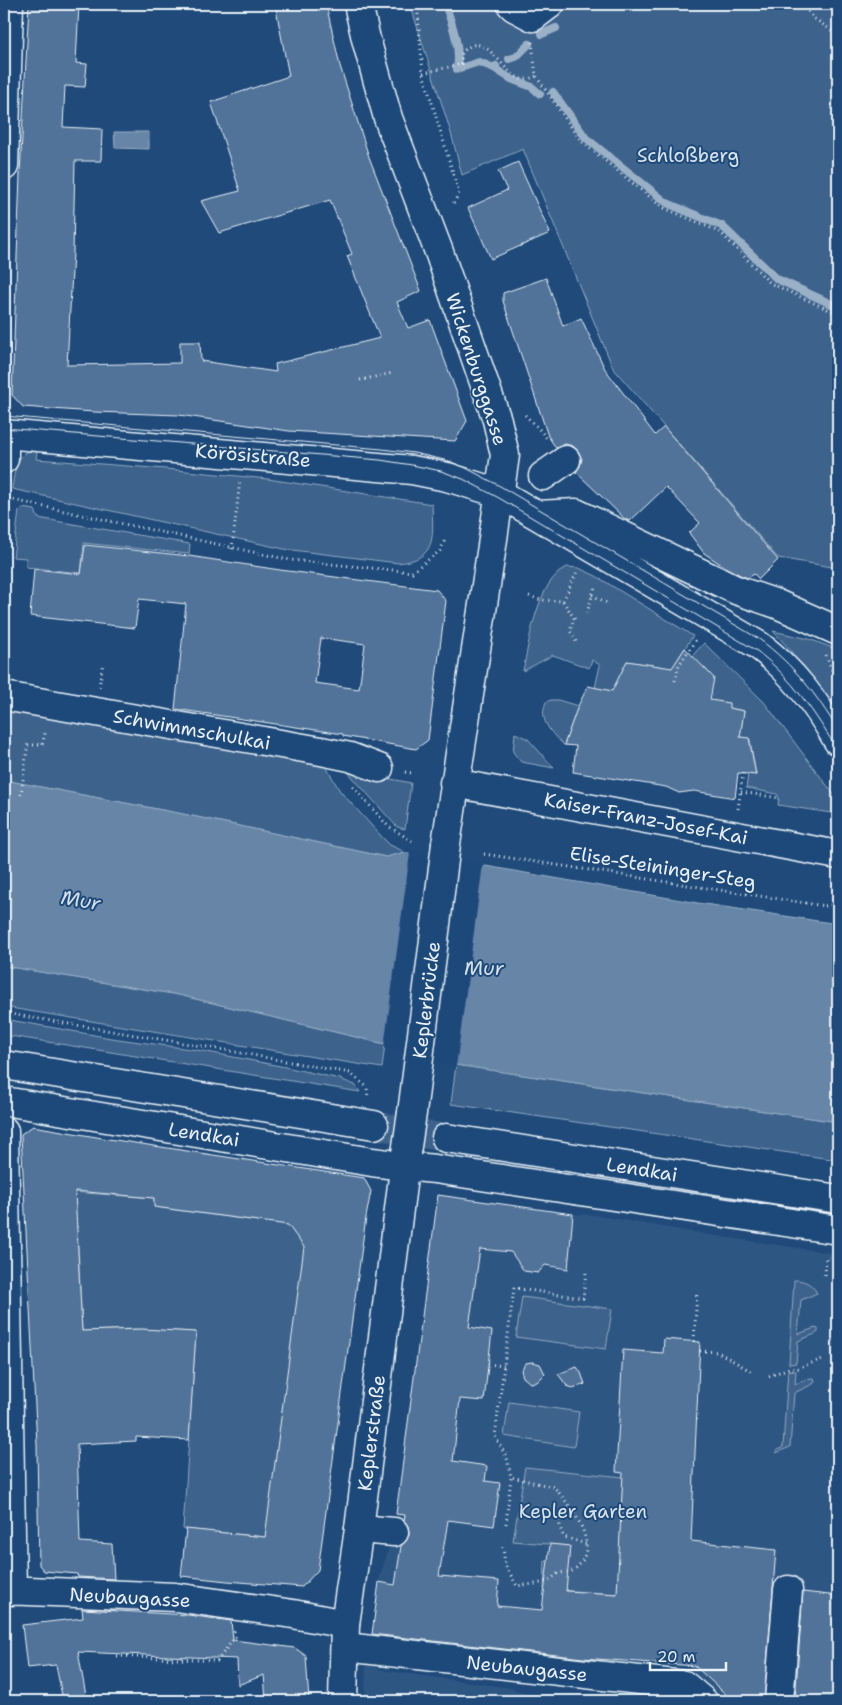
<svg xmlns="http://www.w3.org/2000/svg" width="842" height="1705" viewBox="0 0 842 1705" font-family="'Shantell Sans',sans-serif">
<rect width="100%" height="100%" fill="#1f4a7a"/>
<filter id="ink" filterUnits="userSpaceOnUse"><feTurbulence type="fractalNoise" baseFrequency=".02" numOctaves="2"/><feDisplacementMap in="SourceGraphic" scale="10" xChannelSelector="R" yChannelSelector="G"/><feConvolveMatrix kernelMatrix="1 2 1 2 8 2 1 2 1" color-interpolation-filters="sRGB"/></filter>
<g filter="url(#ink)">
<path fill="#2e5683" d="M438,1195L573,1214L594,1215L710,1235L838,1254V1701H683L695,1666L618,1594L544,1589L542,1610L496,1606L451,1592L378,1582L394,1532Z
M366,1659L381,1670L512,1688L534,1699L575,1701H365Z"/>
<path fill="#3c628c" stroke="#92aac2" d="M410,4H838V568L778,558L613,368L523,149L462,175L451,133Z
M30,451L37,452L36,459L166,469L268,479L432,504C433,536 438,559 398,563L284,549L12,489C14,476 15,455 30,451Z
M22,508L35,510L38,518L190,544L189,554L84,543L81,573L26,567V558L13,557L19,511Z
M567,567L579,568L596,576L693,636L679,657L671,681L669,668L627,661L619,677L623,693L595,688L600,665L592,660L589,668L553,655L523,671C529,642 537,581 567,567Z
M773,631L809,639L838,650V715L802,673L792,652Z
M704,643L764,702L838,800V814L778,805L779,798L777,794L746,788L748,774L756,775L750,739L740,737L744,711L729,708L710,700L713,678L706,669L682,667Z
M551,700H558L578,706L564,745C551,733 538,720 546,702Z
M4,708L325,765L340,791L382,837L390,845L405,852L386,857L178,813L4,780Z
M515,733L528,739L554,768L521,762L513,752Z
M346,770L411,783L405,829L397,827Z
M4,966L179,995L385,1044L382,1068L4,1007Z
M4,1019L111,1038L197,1050L285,1067L340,1079L355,1085L360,1092L4,1035Z
M456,1065L838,1122V1160L451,1104Z
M71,1192L154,1198L155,1207L265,1222L268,1215L310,1236L266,1537L183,1529L196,1332L133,1329L82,1331L77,1223H73Z
M794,1280C805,1280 812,1284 817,1293L801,1300L798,1334L815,1328L818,1329V1332L815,1334L798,1341L796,1363L789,1364Z
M522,1297L612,1309L606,1349L516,1337Z
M788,1370L796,1371L795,1384L811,1378H814L815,1381L813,1384L794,1393L790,1447L776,1453V1451L783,1447Z
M509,1402L579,1412L574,1447L504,1436Z
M525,1467L623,1477L618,1594L544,1589L545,1561L568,1563L570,1546L513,1541Z"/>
<path fill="#6685a7" stroke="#9ab0c7" d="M114,132H149V149L115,148Z
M4,780L178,813L386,857L405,852L698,903L838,924V1122L456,1065L385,1044L179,995L4,966Z"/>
<path fill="#1f4a7a" d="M405,850L501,867L483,864L456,1067L384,1047L410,853L401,851Z"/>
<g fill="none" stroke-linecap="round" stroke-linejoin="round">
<path stroke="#9ab0c7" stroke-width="8" d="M445,4C452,24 461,47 457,69L479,62L494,68L496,66
M542,34L556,28
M509,59L516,57L529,44
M494,68L511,79L532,87L540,94
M553,92L586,138L667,203L722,226L777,279L838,307"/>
</g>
<path fill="#517399" stroke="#e8f1f8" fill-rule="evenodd" d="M29,4H79L76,63L87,64L85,87L65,86L63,127L102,129L101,161H75L73,253L67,365L180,363V342H200L201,361L276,372L275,364L380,338L347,256L352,254L330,200L219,233L201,201L240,191L211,102L289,76L275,4H326L340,66L369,157L421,291L397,302L408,328L430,320L467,421L455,441L289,431L179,415L94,412L23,407L12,395L20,174Z
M518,162L550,233L491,259L468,208L507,190L498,171Z
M546,278L563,326L581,318L605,369L655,435L664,427L778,560L759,579L754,574L748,578L742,576L725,567L704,553L689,533L700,523L666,487L630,521L625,519L576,472L580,466L582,459L578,451L573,446L565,444L556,448L548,436L503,301V293Z
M85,545L189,556L280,570L437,590L446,601L428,740L416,749L343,736V734L175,709L186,604L139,599L135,628L30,616L34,569L81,574ZM321,638L365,644L359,689L315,683Z
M685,648L714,678L710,700L729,703V708L744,711L740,737L749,738L756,775L738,773L735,798L694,791L679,793L666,787L573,772L576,746L564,745L578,706L588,686L612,691L627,661L672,668Z
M33,1126L102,1138L364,1178L371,1191L366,1217L318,1570L302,1587L227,1581L181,1576L186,1529L265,1537L304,1247L288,1225L154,1207V1198L75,1191L82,1331L142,1329L196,1332L189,1440L136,1437V1441L77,1444L80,1542L112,1544L114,1579L78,1577L77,1574L44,1571L39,1565L37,1445L21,1134Z
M438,1195L573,1214L568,1269L545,1265L538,1273L524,1271L511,1252L480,1249L469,1327L492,1331L484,1401L460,1399L453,1461L487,1466L485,1481L500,1483L494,1526L448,1520L439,1576L499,1581L497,1606L542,1610L550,1544L570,1546L566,1591L617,1594L623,1473L616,1472L623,1350L663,1353L664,1339L700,1342L691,1541L776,1550L764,1701H733L695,1666L583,1658L372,1634L379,1582L395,1585L401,1546L406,1541L409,1534L408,1526L404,1521L405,1515L396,1514Z
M532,1362L540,1364L545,1374L537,1382L530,1383L523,1377L521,1370L526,1363Z
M577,1367L581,1373L585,1384L573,1388L567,1386L558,1374Z
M803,1592L838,1596V1701H795Z
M82,1609L188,1615L231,1621L233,1640L295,1648L306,1656L309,1701H266L264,1675L238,1685L237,1659L78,1652L87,1701H63L56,1665L27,1668L22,1625L83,1618Z"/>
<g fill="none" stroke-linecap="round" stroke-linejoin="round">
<path stroke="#3d638d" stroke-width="28" stroke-dasharray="28 14" stroke-linecap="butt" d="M374,1125L446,1138"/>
<g stroke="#e8f1f8" stroke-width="31">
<path id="minor" d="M511,4L514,7L533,17L550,4
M4,166L9,4
M4,448V459
M543,476L566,460
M499,493L758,645C793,671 817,704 838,741
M538,515L576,513L736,590L777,604L838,631
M4,696L321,751L350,757L379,768
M4,1101L372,1162L404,1166
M4,1131L12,1591
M359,1529L394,1532
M4,1590L175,1597L293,1614L345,1624
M345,1647L684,1685L703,1701
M779,1701L788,1590"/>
</g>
<g stroke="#e8f1f8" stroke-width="31">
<path id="major" d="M358,4L366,39L388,118L439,252L497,420L505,455L492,546L446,844
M4,434L412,470L447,477L499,493
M454,783L838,855
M4,1065L374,1125
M412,1113L434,940
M446,1138L838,1199
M404,1166L435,1169L838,1230
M343,1701L345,1624L359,1529L406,1153"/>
</g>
<path stroke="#e8f1f8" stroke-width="3" stroke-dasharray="1 4" stroke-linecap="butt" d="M417,4L423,73L459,193L453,204
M801,4L815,19L838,35
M532,42L536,76L581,141L662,207L720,232L770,283L838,314
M423,73L462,64C461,57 460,54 466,49C485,32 502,70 517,77C523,81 529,79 536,76
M360,380L393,373
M525,415L541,431L548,440
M4,498L290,560L412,572L440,551L445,540
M232,549L240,480
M592,595L607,603
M529,596L541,600L563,601L578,570
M563,601L574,618L570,631L577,643
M587,613L595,586
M826,655L835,677L838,682
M675,681L679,665L697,638
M99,687L103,663
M28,745H42L46,730
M405,772L412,773
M353,787L388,826L412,841
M741,792L779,798
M21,795L28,742
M738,809L743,773
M484,854L825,906L838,904
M4,1013L225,1050L350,1073L367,1087L368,1098
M825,1275L826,1258L829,1257
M694,1341L697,1292
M700,1351L718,1352L754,1373
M488,1364L504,1366
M769,1376L789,1368L796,1369L825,1358
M570,1509C557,1515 558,1526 564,1537L586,1544
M506,1524L511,1477L507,1458L495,1436L514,1288L583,1298L586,1272
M503,1547L505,1565L517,1586C528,1584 542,1585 551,1579C554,1577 555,1575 557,1574C563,1571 570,1574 575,1569C603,1545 571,1507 554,1487L511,1477
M117,1656L217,1661L235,1637L234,1631"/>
<use href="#minor" stroke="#1f4a7a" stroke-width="28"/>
<use href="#major" stroke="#1f4a7a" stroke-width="28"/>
<path stroke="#e8f1f8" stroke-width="1" d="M4,416L382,449L414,453L449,461L466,468L500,486L759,639C794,665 816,694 838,730
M4,428L380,460L412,465L441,471L463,479L499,498L757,651C792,678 815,713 838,751"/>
<g stroke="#e8f1f8" stroke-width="31" stroke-linecap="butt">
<path id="major-bridge" d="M434,940L446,844
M406,1153L412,1113"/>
</g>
<use href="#major-bridge" stroke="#1f4a7a" stroke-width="28"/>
</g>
</g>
<g text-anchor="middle" stroke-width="4" stroke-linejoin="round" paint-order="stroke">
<g font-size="19" fill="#d7e3ed" stroke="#1f4a7a">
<text x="688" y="162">Schloßberg</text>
<text x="583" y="1518">Kepler Garten</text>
</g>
<g font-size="19" fill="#e8f1f8" stroke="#1f4a7a">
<text transform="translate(477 369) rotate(72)" y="7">Wickenburggasse</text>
<text transform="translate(253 455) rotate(5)" y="7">Körösistraße</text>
<text transform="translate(192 729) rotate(10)" y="7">Schwimmschulkai</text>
<text transform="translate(646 818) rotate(11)" y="7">Kaiser-Franz-Josef-Kai</text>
<text transform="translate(663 867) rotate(9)" y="7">Elise-Steininger-Steg</text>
<text transform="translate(426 1000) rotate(-83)" y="7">Keplerbrücke</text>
<text transform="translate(204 1134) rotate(9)" y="7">Lendkai</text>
<text transform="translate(642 1169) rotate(9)" y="7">Lendkai</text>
<text transform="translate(371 1433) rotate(-83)" y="7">Keplerstraße</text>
<text transform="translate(130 1597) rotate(3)" y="7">Neubaugasse</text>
<text transform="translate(527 1668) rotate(6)" y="7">Neubaugasse</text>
</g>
<g font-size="20" font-style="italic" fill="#d4e1ec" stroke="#1f4a7a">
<text transform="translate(81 900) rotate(10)" y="7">Mur</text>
<text x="484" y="975">Mur</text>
</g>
</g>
<rect width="842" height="1705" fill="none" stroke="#1f4a7a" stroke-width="20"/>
<rect x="10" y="10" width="822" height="1685" fill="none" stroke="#e8f1f8" stroke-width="2" filter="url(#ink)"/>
<path d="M650 1662v8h76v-8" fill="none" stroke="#e8f1f8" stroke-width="2.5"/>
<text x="657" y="1662" font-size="15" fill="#e8f1f8" stroke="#1f4a7a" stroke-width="4" paint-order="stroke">20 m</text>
</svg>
